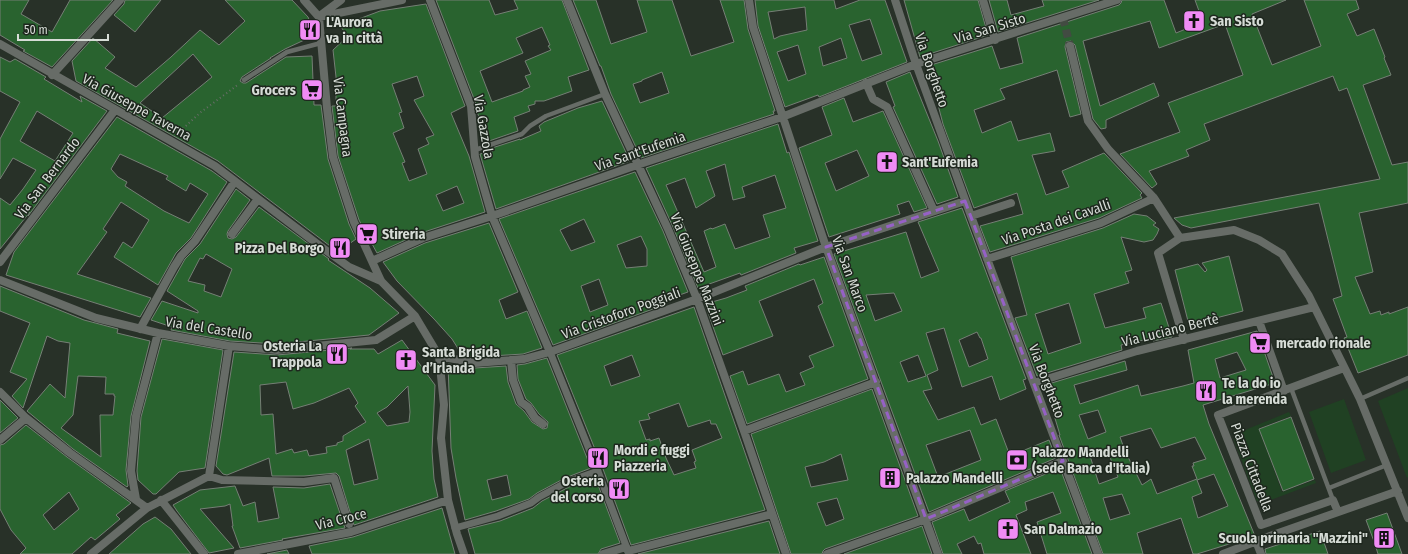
<svg xmlns="http://www.w3.org/2000/svg" width="1408" height="554" viewBox="0 0 1408 554" font-family="'Fira Sans Condensed',sans-serif">
<rect width="100%" height="100%" fill="#283128"/>
<path fill="#204123" d="M1408,388V477L1407,478L1378,401Z
M1344,399L1366,460L1331,473L1309,412Z
M1289,412L1291,416L1259,428L1282,492L1315,480L1316,483L1265,502L1257,501L1234,440L1240,432Z"/>
<path fill="#29632f" stroke="#757f75" fill-rule="evenodd" d="M0,0H29L21,14L52,32L70,0H113L52,67L23,51L25,50L0,35Z
M125,0H161L135,32L114,15L124,4Z
M225,0H292L308,17L315,35L285,49L270,58H271L242,77L240,81L243,83H246L286,57L312,56L314,105H321L328,159L349,224L356,239L338,252L218,161L76,81L72,61L93,38L115,57L105,68L136,87L171,57L200,30L219,45L245,21ZM193,54L212,77L162,118L140,103Z
M436,0H489L495,15L518,9L514,0H562L589,70L568,77L572,91L544,101H535V104L528,106L530,111L514,117L518,131L489,141L477,112L476,104ZM542,27L550,45L548,46L551,50L525,61L531,74L525,76L530,87L523,90V91L492,102L480,71L523,53L516,38Z
M573,0H596L611,44L647,32L637,0H672L691,56L734,42L720,0H744L748,29L775,111H773L774,114L641,158L611,94L601,66H600ZM662,72L669,93L640,103L633,84L642,81V80Z
M755,0H834L836,9L860,0H885L907,62L819,97L818,95L785,107L758,26ZM805,7L807,30L780,36L774,39L768,12ZM870,19L882,54L862,61L849,25ZM841,38L847,58L823,66L819,47ZM798,45L806,74L788,81L777,52Z
M904,0H978L988,35L920,57Z
M989,0H1007L1011,15L1044,6L1042,0H1099L998,32Z
M1122,0H1164L1176,33L1203,22L1195,0H1286L1252,14L1272,65L1321,46L1304,0H1356L1359,9L1347,14L1357,36L1374,29L1385,57L1384,58L1391,75L1363,85L1392,165L1408,162V203L1359,213L1373,272L1355,277L1370,314L1380,311L1381,315L1389,312V314L1408,307V355L1358,373L1344,338L1347,337L1333,299L1342,296L1319,203L1191,228L1182,225L1174,218L1380,179L1347,88L1339,91L1333,76L1204,124L1210,140L1186,150L1189,156L1149,171L1157,184L1152,188L1120,154L1180,132L1168,103L1243,75L1225,24L1159,48L1150,21L1083,41L1100,106L1154,83L1159,96L1106,120V128L1101,129L1093,119L1075,45L1071,41L1066,42L1065,47L1081,114L1070,117L1057,70L1000,89L1005,99L974,110L982,133L1011,121L1018,141L1050,133L1055,151L1032,155L1046,195L1069,187L1062,171L1104,153L1142,193L1140,195L1142,198L1099,218L990,252L980,226L1023,214L1017,193L974,208L943,124L928,66L992,46L1000,69L1023,63L1017,38L1119,5L1121,3Z
M426,4L465,106L451,113L469,156L485,212L421,233L377,253L359,220L338,156L332,106H336V86H337L333,50L348,36L340,26L380,11ZM417,76L424,96L414,100L434,135L426,138L429,144L418,149L427,174L409,181L402,163L405,162L393,133L404,128L399,113L402,112L392,84ZM457,186L464,203L443,211L436,195Z
M0,57L10,62L15,59L46,77L44,79L82,102L80,96L107,111L28,216L30,212L0,249V198L10,205L23,189L36,170L13,158L0,179V139L20,102L0,91ZM37,111L73,133L55,161L20,141Z
M910,72L938,141L958,197L937,204L893,107L895,106L886,82Z
M844,98L853,122L883,111L927,208L914,212L909,201L897,205L900,214L829,237L799,148L832,135L822,107ZM857,150L869,176L836,191L825,163Z
M602,101L630,161L496,209L480,154L493,151L492,148L520,139V140L541,131L539,126L544,122L578,108Z
M117,117L212,171L227,182L191,238L176,253L158,285L114,257L123,242L132,248L149,220L121,202L103,229L107,232L77,274L151,298L140,317L6,275L14,252ZM120,154L168,176L166,179L186,191L190,183L208,194L189,223L164,211L125,186L127,182L118,177L111,169Z
M778,124L787,153L789,152L818,241L794,248L796,253L741,275L740,273L698,288L673,227L646,168ZM725,164L733,200L745,197L742,187L775,175L786,208L763,215L770,237L735,249L725,224L712,229L711,228L704,231L716,267L704,272L666,185L685,178L696,208L715,196L706,171Z
M635,172L663,231L688,292L651,305L653,309L553,345L499,219ZM584,219L595,242L571,251L560,230ZM641,236L647,249V266L626,268L617,245ZM599,279L608,305L590,312L581,286Z
M236,189L250,200L228,231L227,234L228,238L232,239L236,237L259,207L329,259L328,260L370,288L399,313L369,335L277,344L230,341L171,330L172,327L151,320L162,301L198,313V311L167,291L185,259L200,244ZM206,254L232,269L221,297L204,291L205,285L188,281L200,258L203,259Z
M962,208L1026,379L1023,380L1026,389L1000,400L992,376L962,387L944,328L926,333L938,370L927,375L932,389L923,391L938,420L974,407L981,425L996,419L1010,456L1049,440L1056,458L929,512L834,254L906,232L921,278L939,271L918,222ZM894,293L902,311L875,321L866,295ZM977,332L980,338H981L988,359L969,367L959,340ZM918,355L926,376L908,382L900,362ZM970,430L981,460L938,477L926,445Z
M1134,214L1147,216L1156,223L1153,225L1159,229L1157,234L1153,240L1144,242L1121,237L1132,270L1125,272L1129,283L1094,294L1105,328L1146,318L1143,308L1161,303L1172,337L1153,341V338L1121,345L1122,350L1037,376L1015,318L1027,315L1011,257L1103,228ZM1069,303L1081,343L1048,354L1035,314Z
M489,223L518,292L499,300L506,319L527,311L542,348L523,354L475,357L462,355L452,339L434,319L397,281L383,262L425,243Z
M1229,256L1243,311L1189,325L1175,270L1198,264L1205,272L1207,270L1202,263Z
M824,257L868,379L747,424L730,376L743,371L748,385L779,374L786,392L805,385L800,373L814,367L809,356L834,346L818,306L823,303L814,279L759,301L773,336L723,355L705,304L726,298L747,290L745,286L799,264L800,265Z
M0,286L84,320L118,329L117,333L150,341L131,416L126,470L128,486L127,487L73,449L27,411L50,384L65,398L70,343L58,341L47,336L23,408L12,396L27,379L10,372L30,323L0,311ZM78,376L106,377L105,394H114V396H115L113,415H100L101,457L61,428L73,415Z
M694,307L765,510L631,545L603,469L557,355ZM632,355L640,376L611,386L604,366ZM679,403L688,427L710,420L711,424H716L722,438L692,450L696,461L694,462L696,468L674,475L666,458L659,438L650,441V439L646,440L639,421L650,419L648,414Z
M1257,331L1275,383L1203,405L1209,424L1255,536L1197,554H1193L1181,518L1137,533L1143,554H1103L1059,435H1060L1045,385L1125,361L1127,370L1074,385L1080,404L1138,385L1141,396L1183,386L1194,383L1188,350ZM1237,352L1246,370L1220,378L1215,359ZM1098,410L1106,432L1088,439L1079,415ZM1151,428L1161,448L1195,437L1206,459L1193,463L1194,466H1192L1197,479L1157,494L1151,479L1142,485L1125,451L1120,437ZM1107,450L1118,477L1099,484L1090,456ZM1214,474L1228,506L1198,518L1192,497L1202,493L1197,480ZM1122,494L1130,514L1110,520L1103,498Z
M162,339L223,350L205,468L179,472L156,494H153L138,480L137,471L141,417Z
M402,340L435,385L432,451L434,479L438,497L354,525L339,476L336,473L304,476H272L269,458L227,475L223,474L216,466L234,352L277,355L352,348L350,349H374L378,354ZM286,382L293,409L314,403L349,388L358,403L355,406L366,422L343,436V441L337,443V445L326,447L327,453L309,456L307,450L294,453L292,449L276,454L273,414L261,415L260,385ZM408,386L410,412L409,422L387,426L377,413L387,407ZM369,439L378,479L354,485L346,450Z
M547,358L591,468L565,478L537,493L529,499L496,511L465,520L456,478L451,448L448,364L475,368L506,366L508,382L516,404L524,411L532,422L543,429L547,428L548,422L539,414L531,403L526,399L518,379L517,365L525,364ZM507,475L511,495L492,500L487,480Z
M872,389L918,516L825,549L823,551L822,554H791L751,434ZM841,454L848,480L811,487L805,467L824,462ZM837,498L844,519L826,526L817,503Z
M0,400L18,418L0,433Z
M1291,417L1314,479L1283,491L1259,429Z
M26,425L67,457L131,503L116,515L120,519L95,540L91,537L72,554H20L26,548L11,530L0,509V445L4,444ZM69,492L79,509L54,530L43,515Z
M1060,468L1092,554H1047L1037,522L1061,513L1053,492L1025,502L1027,510L1016,515L1031,554H984L981,543L978,544L974,536L957,544L962,554H943L932,522L964,509L969,521L1010,502L1005,491Z
M595,477L620,543L601,549L598,554H475L468,529L500,521L533,508L542,501L569,487Z
M330,484L345,528L282,539L283,540L240,548L232,526H233L230,504L225,506L200,509L234,548L209,553L177,511L173,505L200,490L235,486L243,506L255,502L258,522L279,518L273,487L304,488Z
M442,508L455,554H312L309,546L353,537Z
M1387,513L1402,554H1378L1375,544L1366,520Z
M155,517L171,529L191,554H109L143,524Z
M769,521L780,554H638Z
M922,526L932,554H844Z
M1320,531L1328,554H1266L1265,549Z
M287,550L289,554H267Z"/>
<g fill="none" stroke-linecap="round" stroke-linejoin="round">
<path stroke="#424b42" stroke-width="8" stroke-dasharray="8 4" stroke-linecap="butt" d="M1063,18L1070,46"/>
<path stroke="#666e66" stroke-width="2" stroke-dasharray="1 3" stroke-linecap="butt" d="M177,134L201,112L239,84"/>
<path stroke="#676c67" stroke-width="4.5" d="M244,80L287,52L321,43
M475,150L522,134L530,126L546,116L605,94
M1291,388L1333,500
M1360,399L1408,378
M1329,488L1387,465"/>
<path stroke="#676c67" stroke-width="7" d="M550,352L599,474L628,551
M455,528L498,516L531,503L539,497L567,482L598,471"/>
<path stroke="#676c67" stroke-width="8" d="M304,0L319,17L327,108L333,157L354,222L381,281L415,316L439,356L444,405L441,438L448,500L457,534L464,554
M430,0L471,106L475,157L492,216L550,352
M567,0L605,94L668,229L697,299L744,431L786,554
M749,0L753,27L826,247L938,554
M895,0L916,64L971,216L1098,554
M983,0L995,40
M321,15L341,0
M319,17L402,0
M0,44L215,166L320,246L349,267L381,281
M1070,46L1088,121L1108,149L1154,198L1180,238
M52,75L120,0
M866,83L873,99L887,107L934,211
M971,216L1011,203
M232,234L258,199
M987,259L1101,223L1154,198
M372,261L423,238L492,216L637,165L782,117L916,64L1117,0
M0,262L115,110
M0,280L96,318L158,333L229,346L277,350L376,340L415,316
M1259,321L1284,391
M140,329L174,267L181,256L195,241L235,181
M1184,340L1158,253L1180,238L1234,230L1259,240L1282,254L1309,296L1360,399L1408,518
M439,356L475,363L524,359L550,352L697,299L826,247L965,201
M511,360L513,380L521,402L528,407L535,418L543,424
M1034,383L1137,351L1314,307
M0,392L26,418L70,453L147,508
M744,431L876,382
M0,440L26,418
M209,476L222,480L304,482L334,478L349,524
M209,476L229,346
M136,499L131,471L136,416L158,333
M161,500L204,554
M1338,512L1333,500L1261,525L1218,415L1344,368
M1256,541L1261,554
M628,551L772,514
M91,554L147,508L209,476
M238,554L351,532L448,500
M603,554L626,547
M827,554L926,519L1063,461
M1223,554L1270,536L1398,491"/>
</g>
<path fill="none" stroke="#9661c6" stroke-width="3" stroke-dasharray="8 5" stroke-linejoin="round" d="M965,201L1063,461L926,519L826,247Z"/>
<defs>
<g id="church-square" transform="scale(1.15)"><rect x="-9" y="-9" width="18" height="18" rx="4" fill="#f08bf5" stroke="#1e271e"/><path d="M-1.2-6h2.4v3.5h3.3v2.4h-3.3V6h-2.4V-.1h-3.3v-2.4h3.3Z" fill="#111"/></g>
<g id="restaurant-square" transform="scale(1.15)"><rect x="-9" y="-9" width="18" height="18" rx="4" fill="#f08bf5" stroke="#1e271e"/><path d="M-5-6h1v4h1v-4h1v4h1v-4h1v5L-1.5 .5V6h-2V.5L-5-1ZM5-6V6H3V1.5H1.5Q1.5-4 5-6Z" fill="#111"/></g>
<g id="supermarket-square" transform="scale(1.15)"><rect x="-9" y="-9" width="18" height="18" rx="4" fill="#f08bf5" stroke="#1e271e"/><path d="M-6-5.5h2.5l.6 2H6L4.5 2H-2.5L-4.4-4H-6ZM-1.5 3.2a1.3 1.3 0 1 0 .1 0ZM3 3.2a1.3 1.3 0 1 0 .1 0Z" fill="#111"/></g>
<g id="bank-square" transform="scale(1.15)"><rect x="-9" y="-9" width="18" height="18" rx="4" fill="#f08bf5" stroke="#1e271e"/><path d="M-6-4H6V4H-6ZM0-2.3a2.3 2.3 0 1 0 0 4.6a2.3 2.3 0 1 0 0-4.6Z" fill="#111"/></g>
<g id="building-square" transform="scale(1.15)"><rect x="-9" y="-9" width="18" height="18" rx="4" fill="#f08bf5" stroke="#1e271e"/><path d="M-4-6H4V6H1V3H-1V6H-4ZM-2.5-4.3h1.7v1.8h-1.7ZM.8-4.3h1.7v1.8H.8ZM-2.5-1h1.7V.8h-1.7ZM.8-1h1.7V.8H.8Z" fill="#111"/></g>
</defs>
<g fill-rule="evenodd">
<use href="#church-square" x="1194" y="21"/>
<use href="#restaurant-square" x="310" y="30"/>
<use href="#supermarket-square" x="312" y="90"/>
<use href="#church-square" x="887" y="162"/>
<use href="#supermarket-square" x="367" y="234"/>
<use href="#restaurant-square" x="340" y="248"/>
<use href="#supermarket-square" x="1260" y="343"/>
<use href="#restaurant-square" x="337" y="354"/>
<use href="#church-square" x="406" y="360"/>
<use href="#restaurant-square" x="1206" y="391"/>
<use href="#restaurant-square" x="598" y="458"/>
<use href="#bank-square" x="1017" y="460"/>
<use href="#building-square" x="890" y="478"/>
<use href="#restaurant-square" x="619" y="489"/>
<use href="#church-square" x="1008" y="529"/>
<use href="#building-square" x="1384" y="538"/>
</g>
<g text-anchor="middle" stroke-width="3" stroke-linejoin="round" paint-order="stroke">
<g font-size="14" font-weight="bold" fill="#d6dcd6" stroke="#1e271e" text-anchor="start">
<text x="1210" y="26">San Sisto</text>
<text x="326" y="27">L'Aurora<tspan x="326" dy="16">va in città</tspan></text>
<text x="296" y="95" text-anchor="end">Grocers</text>
<text x="902" y="167">Sant'Eufemia</text>
<text x="382" y="239">Stireria</text>
<text x="324" y="253" text-anchor="end">Pizza Del Borgo</text>
<text x="1276" y="348">mercado rionale</text>
<text x="322" y="351" text-anchor="end">Osteria La<tspan x="322" dy="16">Trappola</tspan></text>
<text x="422" y="357">Santa Brigida<tspan x="422" dy="16">d’Irlanda</tspan></text>
<text x="1222" y="388">Te la do io<tspan x="1222" dy="16">la merenda</tspan></text>
<text x="614" y="455">Mordi e fuggi<tspan x="614" dy="16">Piazzeria</tspan></text>
<text x="1032" y="457">Palazzo Mandelli<tspan x="1032" dy="16">(sede Banca d'Italia)</tspan></text>
<text x="906" y="483">Palazzo Mandelli</text>
<text x="604" y="486" text-anchor="end">Osteria<tspan x="604" dy="16">del corso</tspan></text>
<text x="1024" y="534">San Dalmazio</text>
<text x="1368" y="543" text-anchor="end">Scuola primaria "Mazzini"</text>
</g>
<g font-size="14" fill="#d6dcd6" stroke="#1e271e">
<text transform="translate(990 28) rotate(-17)" y="5">Via San Sisto</text>
<text transform="translate(932 70) rotate(71)" y="5">Via Borghetto</text>
<text transform="translate(137 107) rotate(29)" y="5">Via Giuseppe Taverna</text>
<text transform="translate(343 117) rotate(83)" y="5">Via Campagna</text>
<text transform="translate(484 127) rotate(80)" y="5">Via Gazzola</text>
<text transform="translate(640 151) rotate(-19)" y="5">Via Sant'Eufemia</text>
<text transform="translate(47 178) rotate(-53)" y="5">Via San Bernardo</text>
<text transform="translate(1056 222) rotate(-19)" y="5">Via Posta dei Cavalli</text>
<text transform="translate(697 269) rotate(68)" y="5">Via Giuseppe Mazzini</text>
<text transform="translate(850 274) rotate(70)" y="5">Via San Marco</text>
<text transform="translate(621 313) rotate(-20)" y="5">Via Cristoforo Poggiali</text>
<text transform="translate(209 328) rotate(9)" y="5">Via del Castello</text>
<text transform="translate(1170 330) rotate(-14)" y="5">Via Luciano Bertè</text>
<text transform="translate(1047 381) rotate(69)" y="5">Via Borghetto</text>
<text transform="translate(1252 467) rotate(69)" y="5">Piazza Cittadella</text>
<text transform="translate(341 519) rotate(-14)" y="5">Via Croce</text>
</g>
</g>
<path d="M18 34v6h90v-6" fill="none" stroke="#d6dcd6" stroke-width="2"/>
<text x="24" y="34" font-size="12" fill="#d6dcd6" stroke="#1e271e" stroke-width="3" paint-order="stroke">50 m</text>
</svg>
